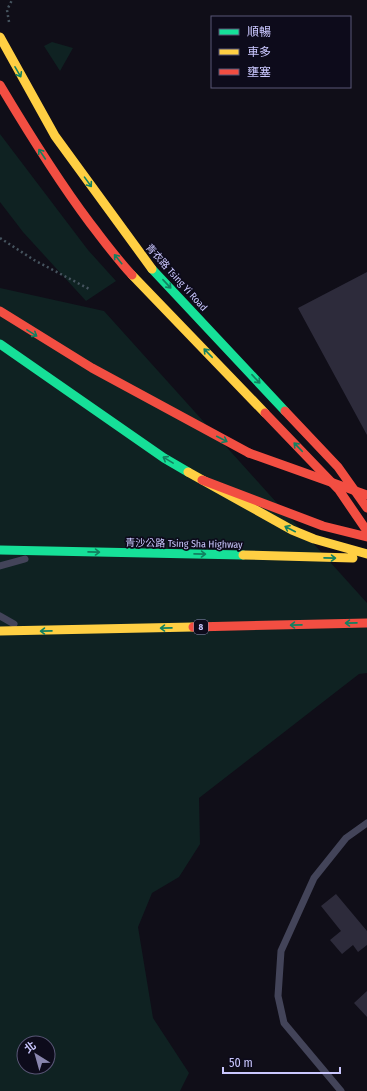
<svg xmlns="http://www.w3.org/2000/svg" width="367" height="1091" viewBox="0 0 367 1091" font-family="'Fira Sans Condensed','Noto Sans TC',sans-serif">
<rect width="100%" height="100%" fill="#100e18"/>
<path fill="#0f2222" fill-rule="evenodd" d="M52,42L73,48L60,71L44,46Z
M0,134L88,250L116,281L86,301L23,232L0,202Z
M0,288L104,311L367,603V673L359,674L199,798L200,844L179,877L152,893L138,927L153,1018L189,1073L180,1091H0ZM24,1043H48V1067H24Z"/>
<path fill="#2d2b3b" d="M367,272V435L298,308Z
M336,894L367,931V945L358,952L353,945L342,954L330,940L341,931L321,906Z
M367,991V1017L354,1003Z"/>
<g fill="none" stroke-linecap="round" stroke-linejoin="round">
<path stroke="#46545f" stroke-width="2.5" stroke-dasharray="2 3" stroke-linecap="butt" d="M9,22L7,10L12,0
M0,238L34,260L91,290"/>
<path stroke="#434459" stroke-width="7" d="M0,566L25,559
M0,616L14,624
M341,1091L284,1023L278,996L281,951L314,878L346,838L367,823"/>
<path stroke="#16e098" stroke-width="9" d="M152,269L285,411
M0,344L164,458L188,472
M0,550L243,555"/>
<path stroke="#ffcf43" stroke-width="9" d="M0,37L55,136L152,269
M132,275L265,413
M188,472L292,530L314,539L367,554
M243,555L353,558
M0,631L193,627"/>
<path stroke="#f24e42" stroke-width="9" d="M0,85C28,132 57,179 90,223C104,241 117,259 132,275
M0,311L92,368L249,453
M285,411L338,467L367,508
M265,413L339,490L367,531
M193,627L367,623"/>
<path stroke="#f24e42" stroke-width="9" d="M249,453L367,495
M202,480L323,526L367,537"/>
</g>
<defs><path id="oneway-shaft" d="M-6 0H5M1.5-3L5.5 0L1.5 3" fill="none" stroke-width="1.6" stroke-linecap="round" stroke-linejoin="round"/></defs>
<g stroke="#128060">
<use href="#oneway-shaft" transform="translate(18 72) rotate(60)"/>
<use href="#oneway-shaft" transform="translate(42 154) rotate(-124)"/>
<use href="#oneway-shaft" transform="translate(88 182) rotate(54)"/>
<use href="#oneway-shaft" transform="translate(118 259) rotate(-129)"/>
<use href="#oneway-shaft" transform="translate(167 284) rotate(47)"/>
<use href="#oneway-shaft" transform="translate(32 333) rotate(32)"/>
<use href="#oneway-shaft" transform="translate(208 353) rotate(-134)"/>
<use href="#oneway-shaft" transform="translate(256 379) rotate(47)"/>
<use href="#oneway-shaft" transform="translate(222 439) rotate(27)"/>
<use href="#oneway-shaft" transform="translate(298 447) rotate(-134)"/>
<use href="#oneway-shaft" transform="translate(168 460) rotate(-149)"/>
<use href="#oneway-shaft" transform="translate(290 529) rotate(-153)"/>
<use href="#oneway-shaft" transform="translate(94 552) rotate(1)"/>
<use href="#oneway-shaft" transform="translate(200 554) rotate(1)"/>
<use href="#oneway-shaft" transform="translate(330 558) rotate(1)"/>
<use href="#oneway-shaft" transform="translate(351 623) rotate(179)"/>
<use href="#oneway-shaft" transform="translate(296 625) rotate(179)"/>
<use href="#oneway-shaft" transform="translate(166 628) rotate(179)"/>
<use href="#oneway-shaft" transform="translate(46 631) rotate(179)"/>
</g>
<g text-anchor="middle" stroke-width="3.5" stroke-linejoin="round" paint-order="stroke">
<rect fill="#0d0b1b" stroke="#918fba" stroke-width="1" x="194" y="620" width="14" height="14" rx="3"/>
<g font-size="9" font-weight="bold" fill="#cac7fe">
<text x="201" y="630">8</text>
</g>
<g font-size="10" fill="#cac7fe" stroke="#0d0b1b">
<text transform="translate(177 277) rotate(48)" y="4">青衣路 Tsing Yi Road</text>
<text transform="translate(184 543) rotate(1)" y="4">青沙公路 Tsing Sha Highway</text>
</g>
</g>
<rect x="211" y="16" width="140" height="72" fill="#0d0b1b" stroke="#595676"/>
<rect x="219" y="29" width="20" height="6" fill="#16e098" stroke="#595676"/>
<text x="247" y="36" font-size="12" fill="#cac7fe">順暢</text>
<rect x="219" y="49" width="20" height="6" fill="#ffcf43" stroke="#595676"/>
<text x="247" y="56" font-size="12" fill="#cac7fe">車多</text>
<rect x="219" y="69" width="20" height="6" fill="#f24e42" stroke="#595676"/>
<text x="247" y="76" font-size="12" fill="#cac7fe">壅塞</text>
<g transform="translate(36 1055) rotate(323)"><circle r="19" fill="#0d0b1b" stroke="#595676"/>
<path d="M0-3L7 15L0 10L-7 15Z" fill="#8986ae"/>
<text y="-6" font-size="11" font-weight="bold" text-anchor="middle" fill="#cac7fe">北</text>
</g>
<path d="M223 1067v6h117v-6" fill="none" stroke="#cac7fe" stroke-width="2"/>
<text x="229" y="1067" font-size="12" fill="#cac7fe" stroke="#0d0b1b" stroke-width="3" paint-order="stroke">50 m</text>
</svg>
